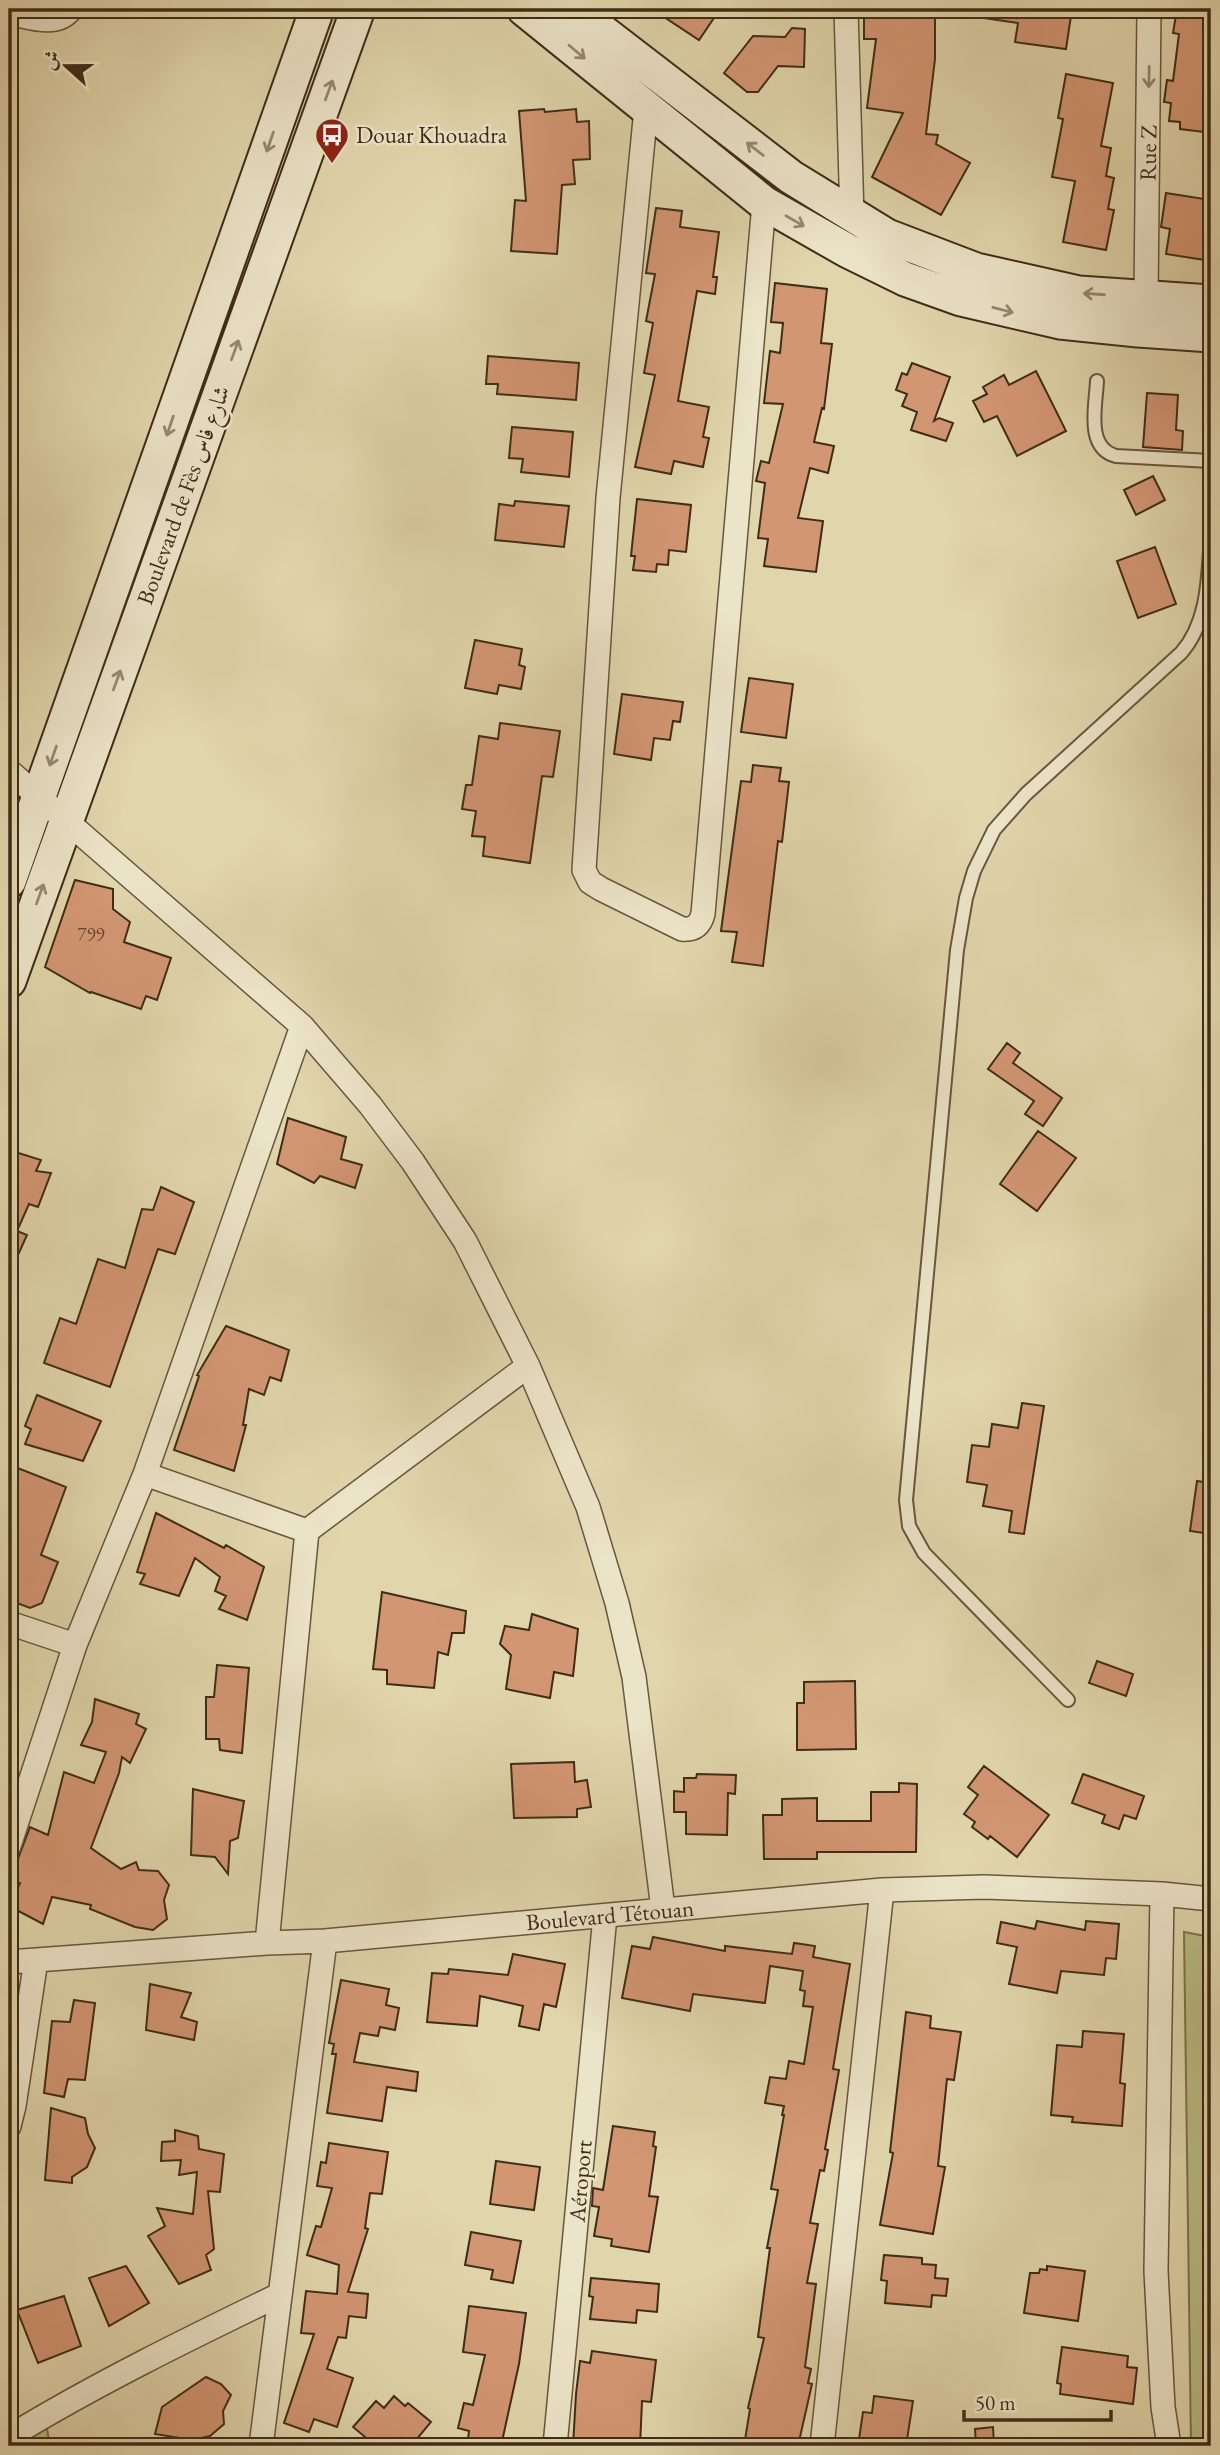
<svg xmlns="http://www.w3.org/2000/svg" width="1220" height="2455" viewBox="0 0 1220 2455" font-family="'EB Garamond',Amiri,serif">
<rect width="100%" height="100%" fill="#e1d5ab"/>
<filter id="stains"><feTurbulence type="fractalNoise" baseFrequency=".00286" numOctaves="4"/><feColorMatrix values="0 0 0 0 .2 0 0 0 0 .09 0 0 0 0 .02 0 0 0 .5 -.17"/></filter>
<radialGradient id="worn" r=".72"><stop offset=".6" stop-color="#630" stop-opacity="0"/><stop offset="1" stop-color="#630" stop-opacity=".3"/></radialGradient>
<path fill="#b9bb84" stroke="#7c744e" stroke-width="2" d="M1184,1932L1211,1937V2446H1191Z
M46,2423L50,2446H9Z"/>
<path fill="#d39673" stroke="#3f2c18" stroke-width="2" d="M652,9H720L699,40Z
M864,9H926V11H935V59L926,134L938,135L936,144L970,163L941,215L872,177L903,113L867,108L876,39H864Z
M984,9H1072L1066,49L1015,42L1018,23L983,18Z
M1177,9H1211V75L1204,132L1180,129V122L1169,121L1171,103L1164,102L1167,80L1173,81L1179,34L1173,33Z
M792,28L805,29L804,67L778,66L758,92H747L724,73L753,36L785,37Z
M1066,74L1113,83L1101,146L1111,148L1106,176L1114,178L1108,209L1114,210L1106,250L1063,242L1075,181L1052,177L1063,119L1058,118Z
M544,109L545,112L576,109L577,122L589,121L590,159L573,160L575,184L562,185L557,254L511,251L515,200L526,201L519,111Z
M1166,193L1211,200V261L1166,254L1170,229L1161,227Z
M656,208L682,211L680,227L719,232L713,277H717L715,294L697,291L678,401L709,407L703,437L709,438L703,467L674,461L671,474L635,467L655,375L644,373L653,323L646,321L655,274L646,273Z
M775,283L827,289L821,343L832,344L824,409L822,408L814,442L834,446L828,473L810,468L798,518L823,521L816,572L764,566L768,539L758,538L765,483L756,481L761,461L769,463L783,404L764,403L770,351L780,353L783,323L771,322Z
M488,356L579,363L576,400L497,394L498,384H486Z
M912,363L950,377L934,421L939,418L953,423L946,441L911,430L917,412L902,406L907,394L896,390L902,373L907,375Z
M1036,371L1066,431L1017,456L997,416L984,422L973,401L987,394L983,387L1004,375L1009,385Z
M1147,393L1178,395L1176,430L1183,431L1182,450L1143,447Z
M512,427L573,432L569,477L521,472L523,459L509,458Z
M1153,476L1165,500L1136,515L1124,490Z
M637,499L691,505L686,552L669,550L668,565L657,564L656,572L633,570L635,556H631Z
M515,501L569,506L564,547L495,540L499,504L514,506Z
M1155,547L1176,604L1138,618L1117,561Z
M475,640L522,649L519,665L525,667L521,689L499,685L497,694L465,688Z
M749,678L793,684L786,738L741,732Z
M622,694L683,702L680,722L673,721L670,740L654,738L651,760L614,754Z
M500,723L560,731L553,777L542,776L530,863L483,856L485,837L472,836L476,811L462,809L466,785H472L479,736L498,739Z
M753,765L781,768L779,781L789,782L782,842L778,841L763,966L732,962L737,932L721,931L741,781L751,782Z
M75,880L113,889V909L130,922L124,942L171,958L157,1000L146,996L141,1009L91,992L90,993L45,967Z
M1007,1043L1020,1053L1013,1063L1062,1098L1043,1126L1025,1114L1034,1101L988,1069Z
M288,1118L346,1137L341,1159L362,1165L355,1188L320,1176L314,1183L277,1164Z
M1038,1131L1076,1158L1037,1211L1000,1184Z
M9,1150L41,1160L36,1171L51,1173L38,1207L29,1204L17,1231L27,1235L9,1275Z
M161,1187L194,1202L175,1254L158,1249L110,1387L44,1363L60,1318L76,1324L98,1259L125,1268L142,1209L153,1210Z
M226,1326L289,1350L281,1381L270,1377L264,1395L249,1389L243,1425H246L234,1471L174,1450L199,1376L197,1375Z
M37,1395L101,1421L83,1461L25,1444L31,1429L25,1426Z
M1022,1403L1044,1406L1024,1534L1009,1532L1012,1511L983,1506L987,1485L967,1482L972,1445L989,1447L992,1424L1018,1428Z
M15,1467L66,1487L41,1555L58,1562L42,1603L30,1608L9,1600V1481Z
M1197,1481L1211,1483V1534L1190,1531Z
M156,1513L224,1548L226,1545L264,1567L247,1620L219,1609L226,1596L215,1591L220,1577L195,1558L179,1596L140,1584L145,1574L137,1572Z
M382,1592L466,1611L464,1633H452L448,1655L438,1652L434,1688L387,1684V1670L373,1669Z
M532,1614L578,1629L573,1676L554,1672L550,1698L506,1689L511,1655L500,1644L505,1626L529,1630Z
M1097,1661L1133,1674L1126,1696L1089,1683Z
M217,1665L249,1668L242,1753L220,1750L219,1739H206V1697H214Z
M855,1681L856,1749L797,1750V1703H804V1682Z
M95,1699L139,1714L136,1724L146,1729L130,1763L122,1757L119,1773L91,1848L121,1869L136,1862L139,1870L158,1871L169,1885L164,1900L167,1919L153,1930L135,1927L90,1909L91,1905L52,1897L43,1924L9,1906L20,1883L10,1880L30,1827L48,1835L64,1772L94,1783L106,1752L81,1745L92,1722Z
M574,1762L575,1782L587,1780L591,1807L577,1809V1817L514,1818L511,1764Z
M984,1766L1049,1815L1017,1857L990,1836L988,1839L972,1827L975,1822L964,1814L978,1795L968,1787Z
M697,1774L736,1775L735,1794L728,1793L727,1835L686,1834V1812H674V1791L684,1792V1778H696Z
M1083,1774L1144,1796L1136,1819L1124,1815L1119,1829L1102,1823L1105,1815L1072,1803Z
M899,1783L917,1784L916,1852H817V1859H764L763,1815H782V1799L817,1798V1821H871V1792H899Z
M193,1789L244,1801L238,1838L230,1841L228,1874L215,1857L191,1855Z
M1037,1921L1085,1930L1086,1921L1119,1924L1116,1959L1106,1958L1104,1975L1061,1971L1057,1993L1009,1984L1017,1947L997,1943L1001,1922L1035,1929Z
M653,1937L725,1951V1946L792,1954L794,1943L815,1946L813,1957L850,1964L833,2069L839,2070L825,2149L828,2150L824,2171L820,2170L810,2223L818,2224L807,2283L816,2284L805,2367L811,2369L808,2383L812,2384L798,2446H744L750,2409L748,2408L764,2338L758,2337L770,2248H767L778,2190L771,2189L784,2115H782L784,2106L765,2103L770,2077L786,2079L789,2061L804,2064L813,2007L803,2006L805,1991L800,1990L803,1971L770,1966L765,2003L693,1994L690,2011L622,1998L632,1946L650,1949Z
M513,1954L565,1964L556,2007L544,2004L539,2030L519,2026L523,2006L480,1996L477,2026L427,2022L432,1973L448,1974L449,1969L508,1975Z
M341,1980L389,1989L386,2005L399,2008L395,2030L380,2027L378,2036L360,2033L354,2062L418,2072L416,2091L387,2087L382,2121L327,2113L336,2054H332L334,2044L329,2043Z
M150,1984L191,1993L181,2017L197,2022L194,2040L146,2030Z
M74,2000L95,2003L85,2080L68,2079L64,2097L44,2093L52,2021L70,2022Z
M906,2012L931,2016L930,2028L961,2032L954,2080L947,2079L938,2166L945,2167L933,2234L880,2225L893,2153L890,2152Z
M1083,2031L1124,2034L1120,2083L1125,2084L1122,2126L1072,2122L1073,2117L1051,2115L1057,2045L1082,2047Z
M51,2108L85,2118L88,2134L95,2148L87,2167L72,2177V2183L45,2180Z
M613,2126L655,2132L653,2146L656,2147L649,2196L658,2197L649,2252L611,2246L612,2239L594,2236L599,2207L592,2206L593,2188L603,2190Z
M175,2130L198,2136L199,2149L224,2154L220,2192L208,2191L214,2249L206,2255L211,2270L179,2284L148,2236L165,2226L157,2208L193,2214L197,2172L179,2175L181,2160L161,2161L162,2142L175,2141Z
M329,2143L388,2152L382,2194L370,2193L365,2228L368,2229L348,2292L368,2294L366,2318L349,2316L346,2338L338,2337L327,2369L353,2378L337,2427L314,2419L309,2432L284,2423L314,2334L301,2333L306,2291L337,2294L339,2265L307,2255L316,2226L321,2227L332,2188L317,2186L321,2162L326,2163Z
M496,2161L540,2167L534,2210L490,2204Z
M471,2232L521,2241L513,2283L491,2279L493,2270L465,2265Z
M884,2255L922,2258V2264L936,2265L935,2278L948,2279L946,2296L932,2295L931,2307L885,2303L887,2281L881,2280Z
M126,2266L149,2303L109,2326L89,2278Z
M1047,2266L1085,2271L1078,2321L1024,2313L1030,2273H1039L1040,2269L1047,2270Z
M591,2278L659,2284L657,2312L637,2310L636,2323L590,2319L593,2297L589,2296Z
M64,2296L81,2346L38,2363L17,2310Z
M469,2306L526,2313L519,2364L501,2446L468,2439L469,2431L458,2428L464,2403L473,2405L485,2355L463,2352Z
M1062,2347L1128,2356L1127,2367L1137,2368L1133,2404L1060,2394L1061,2384L1057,2383Z
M592,2351L656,2360L651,2402L642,2401L640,2446H573L576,2394L580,2361L590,2363Z
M206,2377L221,2384L231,2395L223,2411L224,2424L210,2436L192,2440L155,2434L162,2407Z
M394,2396L405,2406L408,2403L431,2422L411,2446L401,2438L395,2446H376L353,2427L376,2401L384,2408Z
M874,2396L913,2401L906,2446H858L863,2412L872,2413Z
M993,2427L994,2446H976L975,2429Z"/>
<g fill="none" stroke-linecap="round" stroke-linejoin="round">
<g stroke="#68563d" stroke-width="16">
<path id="service" d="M1097,381C1096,405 1085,448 1116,456L1211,461
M1068,1700L924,1553L909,1526L906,1500L957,950L966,898L974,871L994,830L1026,794L1181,653C1209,621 1208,576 1211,535"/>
</g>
<g stroke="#68563d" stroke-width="26">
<path id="minor" d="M846,9L852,217
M9,13C29,17 57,28 71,9
M646,109L608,498L584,870L590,882L601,889L682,929C694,930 700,925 703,914L764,203
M1146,298L1149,9
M9,771L302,1026L370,1105L413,1162L465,1241L528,1366L588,1507L617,1603L634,1677L663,1909
M145,1474L307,1531
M9,1623L75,1645
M9,1846L75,1645L145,1474L302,1026
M1162,1894L1156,2271L1163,2407L1169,2446
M267,1943L307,1531L528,1366
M9,1962L267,1943L325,1941L882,1890L984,1887L1162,1894L1211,1899
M9,2126L14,2106L36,1960
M9,2437C96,2384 188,2339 279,2295
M261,2446L325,1941
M555,2446L605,1916
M822,2446L882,1890"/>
</g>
<g stroke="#3f2c18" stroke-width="37">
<path id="secondary" d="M524,9L764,203L848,251L905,279L961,299L1060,322L1138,330L1211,335
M573,9L791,177L887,236L976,270L1079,293L1211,302
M9,881L317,9
M9,981L358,9"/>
</g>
<use href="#service" stroke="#ece4c8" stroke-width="12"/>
<use href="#minor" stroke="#ece4c8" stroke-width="23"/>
<use href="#secondary" stroke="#ece4c8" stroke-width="33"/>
</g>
<defs><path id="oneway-shaft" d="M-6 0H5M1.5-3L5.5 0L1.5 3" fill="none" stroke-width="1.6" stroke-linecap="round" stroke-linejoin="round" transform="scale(1.75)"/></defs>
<g stroke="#968870">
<use href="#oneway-shaft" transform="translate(577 52) rotate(40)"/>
<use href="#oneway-shaft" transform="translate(1149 77) rotate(91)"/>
<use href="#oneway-shaft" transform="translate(329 90) rotate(-70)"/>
<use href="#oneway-shaft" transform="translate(270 142) rotate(109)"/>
<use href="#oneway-shaft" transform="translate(755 149) rotate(-142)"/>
<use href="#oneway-shaft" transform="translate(795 221) rotate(30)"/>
<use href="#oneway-shaft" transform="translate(1094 294) rotate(-176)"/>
<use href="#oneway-shaft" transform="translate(1003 310) rotate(15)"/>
<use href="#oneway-shaft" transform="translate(235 350) rotate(-70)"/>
<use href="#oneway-shaft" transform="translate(170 426) rotate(109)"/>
<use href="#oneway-shaft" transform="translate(117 680) rotate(-70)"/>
<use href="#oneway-shaft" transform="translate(53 756) rotate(109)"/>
<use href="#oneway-shaft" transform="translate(40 894) rotate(-70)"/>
</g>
<defs>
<g id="bus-pin" transform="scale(1.75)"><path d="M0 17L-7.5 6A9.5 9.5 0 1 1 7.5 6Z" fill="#8f2418" stroke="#ece4c8"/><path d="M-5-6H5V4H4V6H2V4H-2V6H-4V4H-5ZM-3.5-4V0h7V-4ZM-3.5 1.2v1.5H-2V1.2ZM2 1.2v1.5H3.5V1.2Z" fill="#fff"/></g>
</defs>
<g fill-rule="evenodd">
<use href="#bus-pin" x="332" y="135"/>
</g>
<g text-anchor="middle" stroke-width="5" stroke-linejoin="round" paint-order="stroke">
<g font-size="19" fill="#64462f">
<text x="91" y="941">799</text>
</g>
<g font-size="23" fill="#3f2c18" stroke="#ece4c8" text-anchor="start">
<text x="356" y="143">Douar Khouadra</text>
</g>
<g font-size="23" fill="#3f2c18" stroke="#ece4c8">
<text transform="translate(1148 153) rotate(-89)" y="8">Rue Z</text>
<text transform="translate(183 495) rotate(-70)" y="8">Boulevard de Fès شارع فاس</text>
<text transform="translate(610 1915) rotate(-5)" y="8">Boulevard Tétouan</text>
<text transform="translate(580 2181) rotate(-85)" y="8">Aéroport</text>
</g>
</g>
<rect width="1220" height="2455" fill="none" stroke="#e1d5ab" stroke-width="35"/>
<rect x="10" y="10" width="1199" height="2434" fill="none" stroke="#3f2c18" stroke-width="3.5"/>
<rect x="18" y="18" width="1185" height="2420" fill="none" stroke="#3f2c18" stroke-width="2"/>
<g transform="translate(66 66) rotate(291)" stroke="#ece4c8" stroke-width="5" paint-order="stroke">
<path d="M0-5L12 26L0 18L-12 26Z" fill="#3f2c18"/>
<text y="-10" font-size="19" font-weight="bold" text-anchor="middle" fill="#3f2c18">ش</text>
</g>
<path d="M964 2410v10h147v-10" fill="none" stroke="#3f2c18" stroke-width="3.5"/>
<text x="975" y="2410" font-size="21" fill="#3f2c18" stroke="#ece4c8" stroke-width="5" paint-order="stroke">50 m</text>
<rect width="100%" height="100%" filter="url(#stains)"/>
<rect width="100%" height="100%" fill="url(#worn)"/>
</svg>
